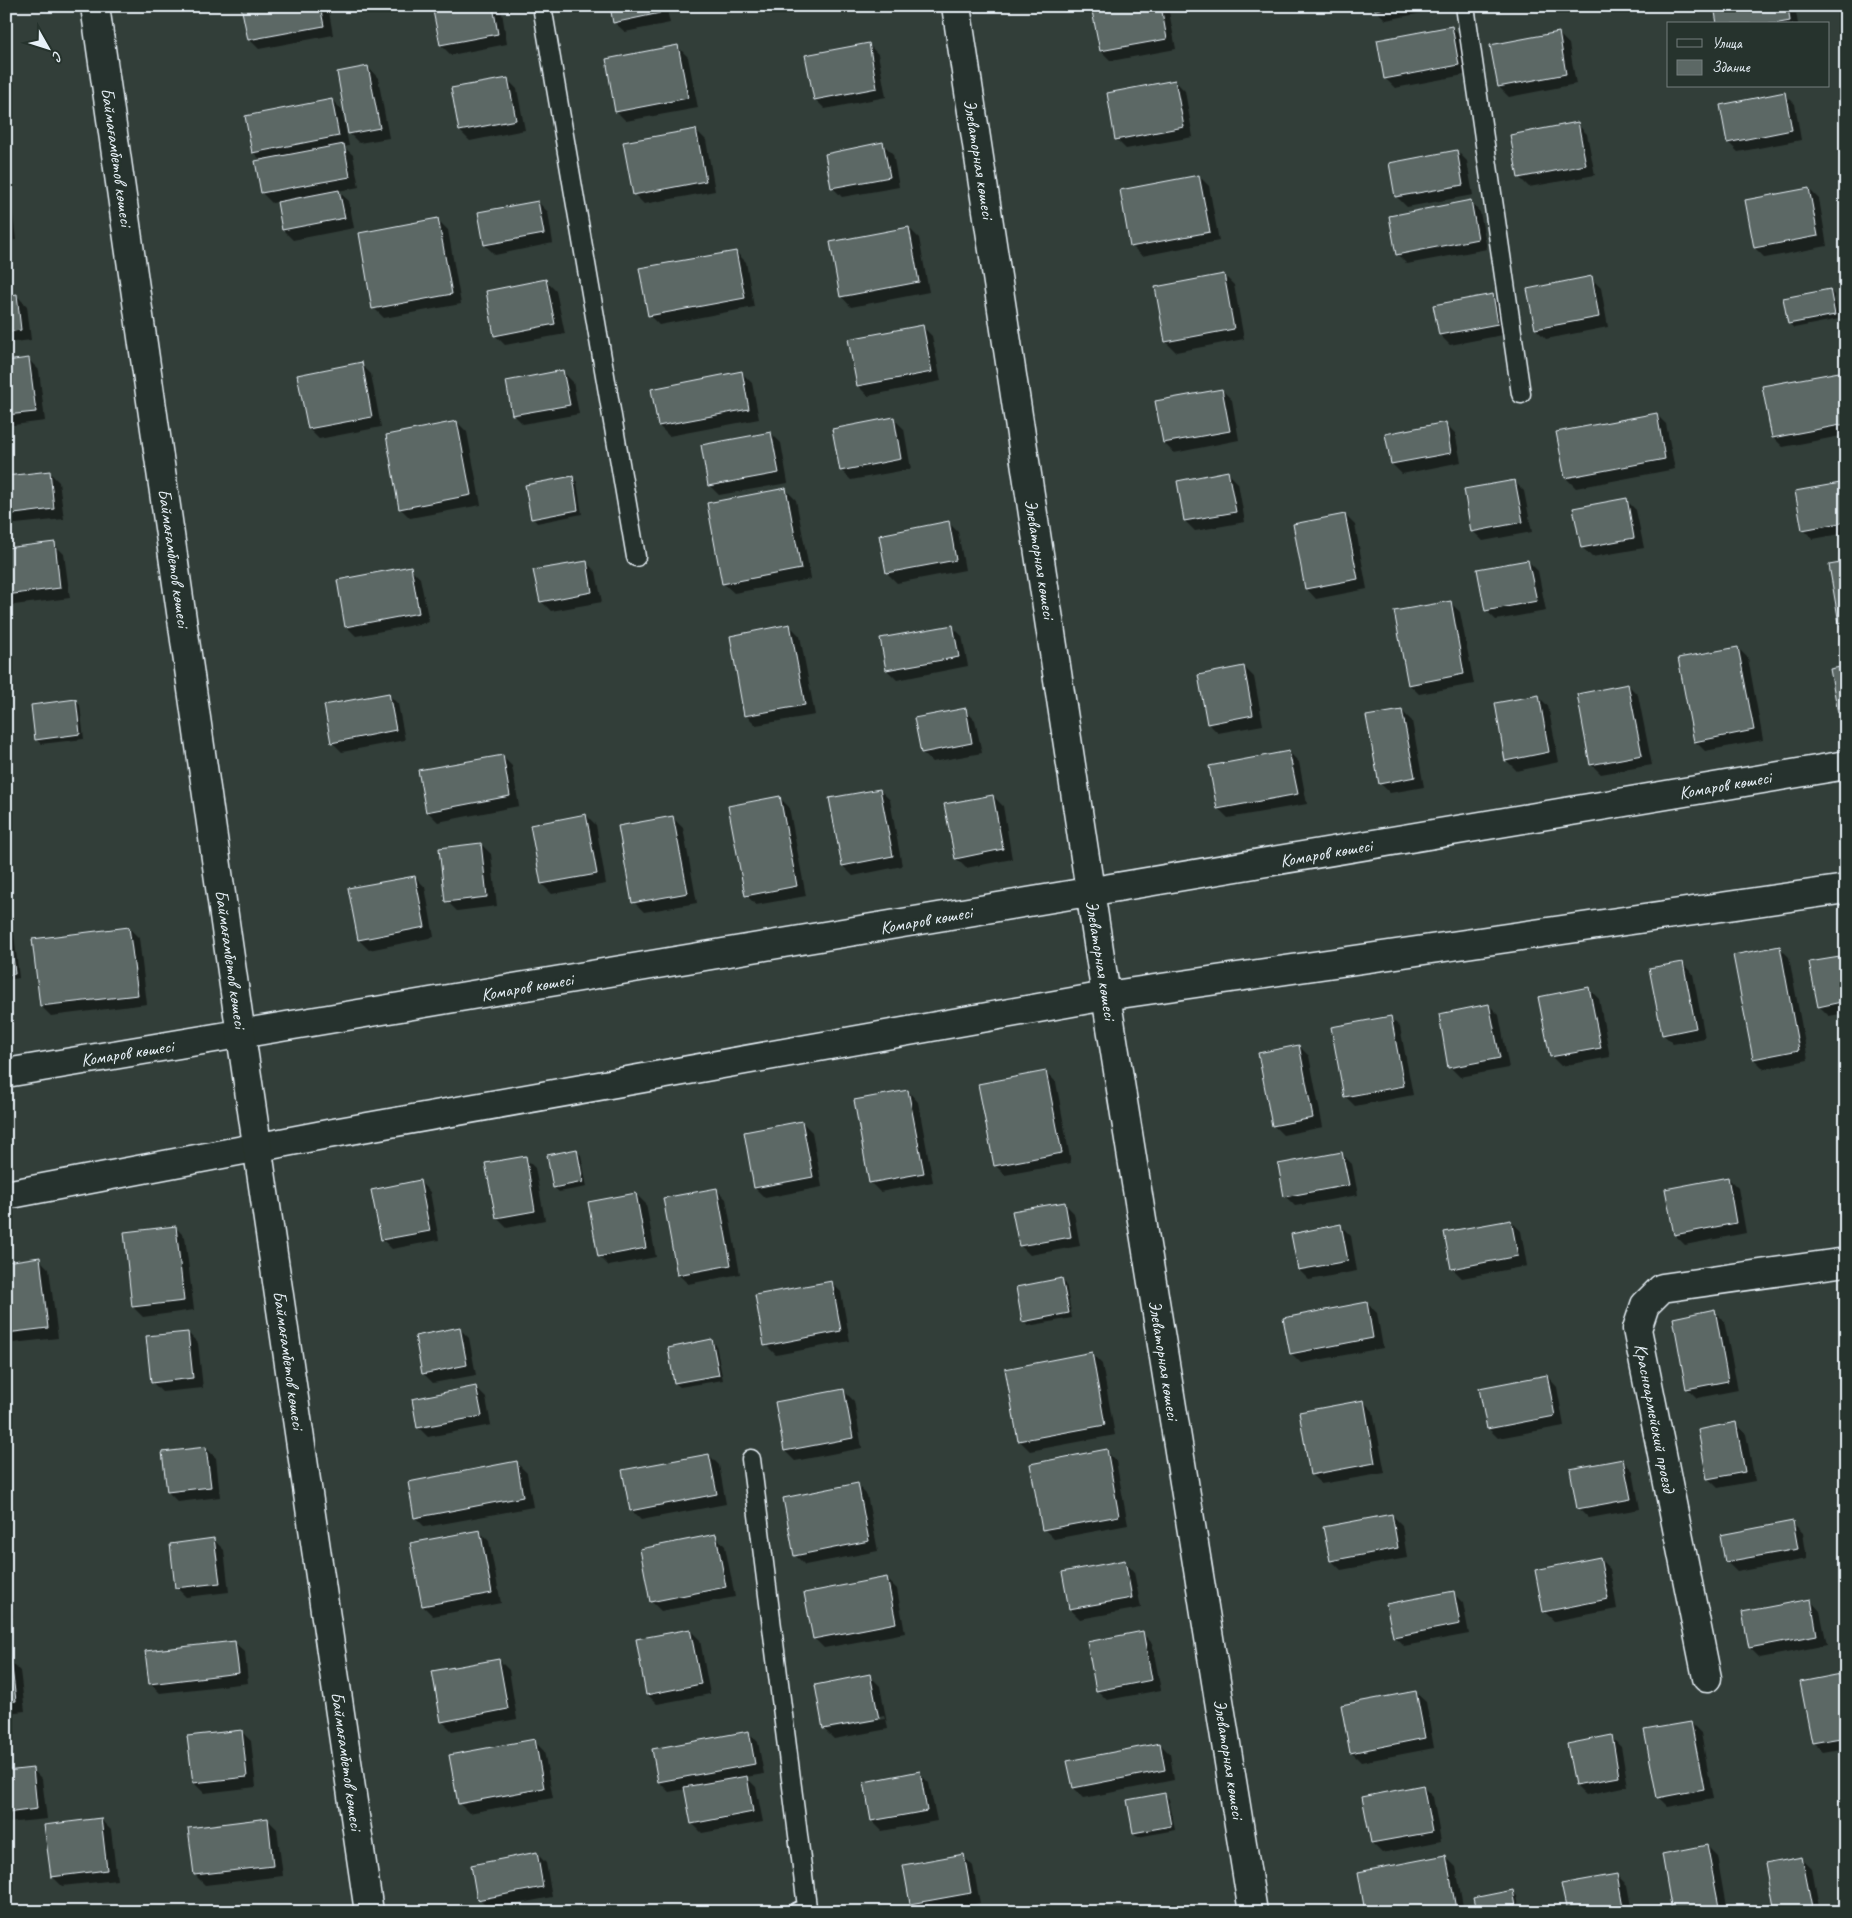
<svg xmlns="http://www.w3.org/2000/svg" width="1852" height="1918" viewBox="0 0 1852 1918" font-family="Caveat,sans-serif">
<rect width="100%" height="100%" fill="#323e39"/>
<filter id="ink" filterUnits="userSpaceOnUse"><feTurbulence type="fractalNoise" baseFrequency=".02" numOctaves="2"/><feDisplacementMap in="SourceGraphic" scale="10" xChannelSelector="R" yChannelSelector="G"/><feConvolveMatrix kernelMatrix="1 2 1 2 8 2 1 2 1" color-interpolation-filters="sRGB"/></filter>
<g filter="url(#ink)">
<path fill="#0007" fill-rule="evenodd" d="M243,6H328L333,35L259,49L249,39Z
M433,6H501L507,44L451,55L441,45Z
M611,6H666L670,23L625,32L614,22Z
M777,6H812L781,12Z
M1092,6H1168L1176,49L1111,61L1101,51Z
M1375,6H1453V7L1386,20L1376,10Z
M1715,6H1795L1798,24H1718Z
M1452,27L1462,37L1469,74L1395,88L1385,78Z
M1559,34L1569,44L1576,84L1509,97L1499,87Z
M868,44L878,54L886,97L825,109L815,99Z
M678,47L688,57L698,108L626,121L616,111Z
M368,67L378,78L389,138L359,143L349,133Z
M507,79L517,89L525,130L470,141L460,131L452,89Z
M1175,81L1185,91L1193,137L1126,149L1116,139Z
M1785,94L1795,104L1801,140L1738,152L1728,142Z
M332,100L342,110L349,146L344,147L353,155L359,187L338,191L349,201L354,228L293,240L283,230L278,202L272,203L262,193L257,162L262,161L253,152Z
M1577,124L1587,134L1595,175L1529,187L1519,177Z
M696,130L706,140L715,191L644,204L634,194Z
M883,144L893,154L899,187L842,197L832,187Z
M1457,151L1467,161L1473,195L1407,207L1397,197Z
M1199,176L1209,186L1219,241L1142,256L1132,246Z
M6,187L10,191L16,240L6,241Z
M1809,189L1819,199L1827,246L1765,258L1755,248Z
M538,202L548,212L553,243L495,255L485,245Z
M1470,202L1480,212L1487,249L1407,264L1397,254Z
M438,220L448,230L461,304L384,318L374,308Z
M909,228L919,238L929,292L851,307L841,296Z
M736,252L746,262L754,307L659,325L649,315Z
M1224,275L1234,285L1244,339L1176,352L1166,342Z
M1591,278L1601,288L1608,327L1546,339L1536,329Z
M546,281L556,291L565,334L505,345L495,335Z
M1830,290L1834,295L1839,319L1794,328L1789,323Z
M1492,295L1502,305L1508,334L1450,345L1440,335Z
M17,296L27,306L31,340L6,343V297Z
M922,326L932,336L941,381L868,396L858,386Z
M29,360L39,370L45,421L6,426V362Z
M361,364L371,374L381,427L319,439L309,429Z
M563,372L573,382L579,414L523,424L513,414Z
M742,373L752,383L759,419L669,436L659,426L653,390Z
M1839,373L1846,380V435L1783,447L1773,437Z
M1222,390L1232,400L1239,440L1174,453L1164,443Z
M1656,414L1666,424L1675,469L1576,488L1566,478Z
M894,419L904,429L911,469L851,480L841,470Z
M457,422L467,432L481,505L410,518L400,508Z
M1445,423L1455,433L1461,462L1402,474L1392,464Z
M771,433L781,443L788,483L719,495L709,485Z
M49,472L59,482L64,519L6,525V477Z
M1228,473L1238,483L1245,522L1195,531L1185,521Z
M572,477L577,482L582,514L537,523L533,518Z
M1514,481L1524,491L1532,532L1483,541L1473,531Z
M1846,483V533L1813,539L1803,529Z
M786,490L796,500L811,579L734,593L723,583Z
M1626,500L1636,510L1644,548L1592,557L1582,547Z
M1345,515L1355,525L1367,589L1316,599L1306,588Z
M948,522L958,532L965,570L897,583L887,573Z
M54,544L64,554L70,598L6,606V549Z
M1528,561L1538,571L1546,611L1496,620L1486,610Z
M586,562L596,572L602,602L551,611L541,601Z
M1846,563V628L1841,623L1830,566Z
M410,568L420,578L429,622L356,636L346,626Z
M1450,602L1460,612L1474,684L1419,694L1409,684Z
M790,626L800,636L815,715L756,725L746,715Z
M952,626L962,636L968,666L897,680L887,670Z
M1738,648L1748,658L1763,740L1705,751L1695,741Z
M1244,667L1254,677L1263,725L1218,733L1208,723Z
M1846,668V719L1839,712Z
M1628,685L1638,695L1652,765L1601,774L1591,764Z
M388,694L398,704L405,740L342,752L332,742Z
M1538,696L1548,706L1559,762L1517,771L1507,761Z
M75,700L80,705L84,739L41,744L36,739Z
M965,710L975,720L982,753L932,762L922,752Z
M1402,711L1412,721L1424,787L1390,793L1380,783Z
M1289,752L1299,762L1307,804L1228,818L1218,808Z
M502,756L512,766L519,806L438,822L428,812Z
M880,790L890,800L902,866L853,876L843,866Z
M993,796L1003,806L1012,859L966,868L956,858Z
M779,797L789,807L806,896L756,905L746,895Z
M6,808L11,851H6Z
M586,815L596,825L606,884L552,894L542,884Z
M673,818L683,828L697,903L644,912L634,902Z
M481,844L491,854L497,906L457,911L447,901Z
M415,877L425,887L434,937L369,950L359,940Z
M9,928L14,933L19,978L6,980V929Z
M129,928L139,938L147,1004L51,1016L41,1006Z
M1779,947L1789,957L1808,1060L1764,1069L1754,1059Z
M1846,957V1013L1829,1016L1819,1006Z
M1683,964L1693,974L1705,1038L1673,1044L1663,1034Z
M1589,989L1599,999L1610,1057L1561,1066L1551,1056Z
M1489,1005L1499,1015L1509,1068L1460,1077L1450,1067Z
M1390,1017L1400,1027L1413,1095L1355,1106L1345,1096Z
M1299,1046L1309,1056L1323,1127L1283,1135L1273,1125Z
M1046,1072L1056,1082L1071,1163L1005,1175L995,1165Z
M908,1091L918,1102L933,1182L880,1192L870,1182Z
M802,1122L812,1132L822,1187L765,1198L755,1188Z
M576,1151L581,1155L587,1187L559,1192L554,1187Z
M1342,1154L1352,1164L1358,1195L1295,1206L1285,1196Z
M525,1158L535,1168L545,1220L507,1228L497,1218Z
M1728,1178L1738,1188L1746,1233L1685,1245L1675,1235Z
M420,1182L430,1192L439,1240L392,1249L382,1239Z
M716,1189L726,1199L740,1274L688,1284L678,1274Z
M636,1194L646,1204L656,1257L609,1266L599,1256Z
M1064,1203L1074,1213L1080,1246L1030,1255L1020,1245Z
M1511,1221L1521,1231L1527,1266L1462,1278L1452,1268Z
M1341,1226L1351,1236L1357,1271L1309,1280L1299,1270L1292,1235Z
M175,1227L185,1237L194,1310L143,1317L133,1307Z
M39,1259L49,1269L58,1338L13,1343L6,1336V1263Z
M1061,1279L1066,1284L1072,1318L1028,1326L1023,1321Z
M831,1282L841,1292L850,1341L776,1355L766,1345Z
M1367,1303L1377,1313L1383,1348L1301,1363L1291,1353Z
M1714,1311L1724,1321L1738,1390L1697,1398L1687,1388Z
M459,1328L469,1338L476,1375L433,1383L423,1373Z
M188,1333L198,1343L203,1388L162,1392L152,1382Z
M711,1341L716,1345L723,1380L680,1387L675,1383L669,1349Z
M1092,1354L1102,1364L1115,1435L1030,1451L1020,1441L1006,1370Z
M1547,1376L1557,1387L1564,1426L1498,1438L1488,1428Z
M476,1388L486,1398L491,1425L428,1437L418,1427Z
M844,1391L854,1401L862,1448L795,1461L785,1451Z
M1363,1401L1373,1411L1385,1473L1321,1484L1311,1474Z
M1736,1424L1746,1434L1755,1481L1718,1488L1708,1478Z
M206,1448L216,1458L220,1497L178,1502L168,1492Z
M1106,1451L1116,1461L1128,1525L1054,1539L1044,1529Z
M709,1455L719,1465L726,1504L641,1520L631,1510Z
M1623,1461L1633,1471L1640,1509L1589,1518L1579,1508Z
M517,1463L527,1473L533,1507L425,1527L415,1517Z
M857,1485L867,1495L878,1551L805,1565L795,1555Z
M1392,1515L1402,1525L1407,1558L1341,1570L1331,1560Z
M1793,1523L1803,1533L1807,1559L1737,1572L1727,1562L1722,1536Z
M479,1531L489,1541L501,1603L433,1616L423,1606Z
M715,1536L725,1546L735,1597L661,1611L651,1601Z
M214,1540L224,1550L229,1592L186,1597L176,1587Z
M1600,1559L1610,1569L1617,1609L1554,1621L1544,1611Z
M1124,1561L1134,1572L1141,1608L1080,1619L1070,1609Z
M6,1577L9,1580L13,1617L6,1618Z
M887,1579L897,1589L905,1633L824,1648L814,1638Z
M1453,1593L1463,1603L1469,1634L1404,1646L1394,1636Z
M1810,1600L1820,1611L1827,1645L1760,1658L1750,1648Z
M690,1630L700,1640L710,1694L657,1704L647,1694Z
M1142,1633L1152,1643L1161,1690L1107,1700L1097,1690Z
M234,1642L245,1652L248,1683L160,1693L150,1683Z
M499,1660L509,1670L517,1719L452,1731L442,1721Z
M6,1661H10L20,1671L25,1711L6,1713Z
M1846,1675V1748L1823,1752L1813,1742Z
M870,1676L880,1686L888,1729L834,1739L824,1729ZM884,1716L885,1719L830,1729V1727Z
M1415,1692L1426,1702L1434,1748L1361,1762L1351,1752Z
M1691,1723L1701,1733L1713,1799L1668,1807L1658,1797Z
M241,1731L251,1741L256,1787L204,1793L194,1783Z
M748,1732L758,1742L764,1774L746,1777L756,1787L763,1822L702,1833L692,1823L686,1789L669,1792L659,1782L654,1750Z
M1611,1737L1621,1747L1628,1786L1586,1795L1576,1785L1568,1745Z
M534,1741L544,1751L553,1798L469,1813L459,1803Z
M1160,1744L1170,1754L1174,1780L1084,1798L1074,1788Z
M32,1769L42,1779L47,1819L6,1823V1772Z
M919,1773L929,1783L937,1821L882,1831L872,1821Z
M1423,1787L1433,1797L1441,1841L1382,1853L1372,1843L1364,1798Z
M1164,1794L1169,1799L1175,1830L1138,1837L1134,1833Z
M267,1819L277,1829L283,1876L205,1885L195,1875Z
M101,1820L111,1830L117,1880L62,1886L52,1876Z
M1707,1846L1717,1856L1727,1912H1673Z
M536,1853L546,1863L552,1897L489,1909L479,1899Z
M963,1856L973,1866L980,1903L933,1912H920L912,1904L905,1866Z
M1446,1857L1456,1867L1464,1912H1366Z
M1802,1859L1812,1869L1820,1912H1775Z
M1617,1875L1627,1885L1632,1912H1568Z
M1512,1892L1517,1896L1520,1912H1477Z"/>
<path fill="#5c6865" stroke="#e8f1f8" d="M241,6H320L324,26L248,40Z
M432,6H493L498,34L440,45Z
M610,6H659L660,13L613,23Z
M1091,6H1161L1167,39L1100,51Z
M1374,6H1395L1375,10Z
M1714,6H1788L1790,21L1774,24H1717Z
M1452,26L1459,65L1384,79L1377,40Z
M1559,32L1566,74L1498,87L1490,45Z
M869,43L877,88L814,100L805,55Z
M678,45L688,98L615,112L606,59Z
M368,66L380,128L348,134L337,72Z
M508,78L516,120L459,131L451,88Z
M1175,80L1184,127L1115,140L1107,93Z
M1785,92L1792,130L1727,143L1720,105Z
M332,99L339,136L252,153L245,116Z
M1578,122L1586,165L1518,178L1510,135Z
M696,129L706,181L633,195L623,142Z
M883,142L890,177L831,188L825,154Z
M344,144L350,177L261,193L255,161Z
M1457,150L1463,185L1395,197L1389,163Z
M1199,175L1210,232L1130,247L1120,190Z
M1809,188L1818,236L1754,248L1745,200Z
M339,190L345,218L282,230L277,202Z
M1471,200L1478,239L1396,255L1389,216Z
M538,201L544,234L484,245L478,212Z
M438,218L452,294L372,309L359,233Z
M909,227L919,282L840,297L830,242Z
M736,251L745,298L648,316L639,268Z
M1224,274L1234,329L1165,342L1155,287Z
M1592,276L1599,317L1535,329L1527,289Z
M546,279L555,324L494,336L486,291Z
M1830,289L1835,315L1788,324L1783,298Z
M17,294L21,330L6,332V296Z
M1493,294L1498,324L1439,335L1433,305Z
M923,325L932,372L857,386L848,339Z
M29,358L36,412L6,415V361Z
M362,362L372,417L308,429L297,375Z
M563,370L570,405L512,415L506,381Z
M742,371L749,409L658,426L651,389Z
M1839,372L1846,406V424L1772,438L1762,386Z
M1222,389L1230,431L1163,443L1155,401Z
M1657,413L1665,459L1565,478L1556,432Z
M894,417L901,459L840,471L832,429Z
M457,421L471,495L399,509L386,435Z
M1446,422L1451,453L1391,464L1385,434Z
M771,432L779,473L708,486L701,445Z
M50,471L54,509L6,515V476Z
M1228,471L1236,512L1184,521L1177,481Z
M573,476L578,510L531,519L525,485Z
M1515,480L1523,522L1471,532L1464,489Z
M1846,482V522L1802,530L1795,491Z
M786,488L801,569L722,584L707,503Z
M1627,498L1634,538L1581,548L1573,508Z
M1345,514L1358,579L1305,589L1293,524Z
M949,521L956,560L886,573L879,535Z
M55,542L60,588L6,595V548Z
M1528,560L1537,601L1485,611L1477,569Z
M587,561L592,592L540,602L533,570Z
M1846,562V622L1839,623L1829,565Z
M411,566L419,613L345,627L337,580Z
M1451,601L1464,674L1408,685L1394,611Z
M790,624L805,705L744,716L730,636Z
M953,625L959,657L886,670L880,638Z
M1738,647L1754,730L1694,742L1678,658Z
M1244,666L1253,715L1207,724L1198,675Z
M1846,666V712L1838,713L1830,669Z
M1628,684L1642,755L1590,765L1577,694Z
M389,693L396,730L331,743L324,705Z
M1539,695L1549,752L1505,761L1495,703Z
M76,699L80,734L35,740L31,705Z
M966,708L972,743L921,753L914,718Z
M1402,710L1415,777L1379,784L1366,716Z
M1289,751L1298,794L1217,809L1209,766Z
M503,755L510,796L426,812L418,770Z
M880,789L893,856L842,866L829,798Z
M993,795L1003,849L955,859L944,804Z
M780,796L797,886L745,896L728,806Z
M586,814L597,874L541,884L530,825Z
M673,816L688,893L632,903L618,826Z
M481,843L487,897L445,902L439,848Z
M415,876L425,927L358,940L348,888Z
M6,927H10L15,974L6,975Z
M129,927L138,995L40,1006L32,939Z
M1780,946L1799,1050L1753,1059L1733,955Z
M1846,956V1001L1818,1007L1809,962Z
M1683,962L1696,1028L1662,1035L1649,968Z
M1589,987L1601,1048L1550,1057L1538,997Z
M1489,1004L1500,1058L1448,1068L1439,1014Z
M1391,1016L1404,1086L1344,1097L1331,1027Z
M1299,1045L1313,1118L1272,1126L1258,1053Z
M1046,1071L1062,1153L994,1166L978,1084Z
M908,1090L924,1173L869,1183L854,1100Z
M802,1121L813,1177L754,1188L744,1132Z
M577,1149L583,1182L553,1188L547,1155Z
M1342,1152L1349,1185L1284,1197L1278,1164Z
M526,1156L535,1211L496,1218L485,1163Z
M1728,1177L1736,1223L1674,1235L1665,1189Z
M420,1180L430,1231L381,1240L371,1190Z
M717,1188L731,1265L677,1275L663,1198Z
M636,1193L646,1248L598,1257L588,1202Z
M1065,1202L1071,1237L1019,1246L1012,1211Z
M1511,1220L1518,1256L1451,1269L1444,1232Z
M1341,1224L1348,1261L1298,1270L1291,1234Z
M176,1226L184,1301L132,1307L124,1232Z
M40,1257L48,1328L6,1333V1262Z
M1062,1278L1069,1313L1022,1322L1016,1287Z
M832,1281L841,1331L764,1346L755,1295Z
M1367,1302L1373,1338L1290,1354L1283,1318Z
M1715,1309L1728,1381L1686,1389L1673,1318Z
M460,1327L467,1365L422,1374L415,1336Z
M188,1332L193,1378L151,1383L146,1336Z
M712,1339L719,1375L674,1383L668,1348Z
M1092,1352L1105,1425L1018,1441L1005,1369Z
M1547,1375L1555,1416L1487,1429L1479,1388Z
M476,1386L482,1416L417,1428L412,1399Z
M844,1389L853,1438L784,1451L775,1402Z
M1364,1400L1375,1463L1310,1475L1299,1412Z
M1736,1422L1745,1472L1707,1479L1698,1430Z
M206,1447L211,1487L167,1492L162,1452Z
M1107,1449L1119,1516L1042,1530L1030,1464Z
M709,1454L717,1494L630,1511L622,1470Z
M1623,1459L1631,1499L1577,1509L1570,1469Z
M517,1461L523,1497L414,1518L408,1482Z
M858,1483L869,1541L794,1556L783,1498Z
M1392,1514L1398,1548L1330,1561L1323,1527Z
M1793,1521L1798,1549L1725,1562L1720,1535Z
M480,1530L492,1593L422,1606L410,1543Z
M716,1534L726,1587L650,1602L640,1549Z
M214,1538L220,1583L175,1588L170,1544Z
M1600,1557L1608,1599L1543,1612L1535,1570Z
M1125,1560L1132,1598L1069,1609L1062,1572Z
M887,1577L896,1623L813,1639L804,1593Z
M1454,1591L1460,1624L1393,1637L1386,1604Z
M1811,1599L1817,1635L1749,1648L1742,1612Z
M690,1629L701,1684L646,1695L636,1639Z
M1143,1631L1152,1680L1096,1691L1087,1642Z
M235,1641L239,1673L149,1684L145,1651Z
M11,1659L16,1701L6,1702V1660Z
M499,1659L508,1709L441,1722L432,1671Z
M1846,1673V1737L1812,1743L1800,1682Z
M870,1674L879,1719L823,1729L815,1685Z
M1416,1691L1425,1738L1350,1753L1341,1705Z
M1691,1722L1704,1789L1657,1798L1644,1730Z
M242,1730L247,1777L193,1783L187,1736Z
M749,1731L755,1764L658,1782L652,1749Z
M1612,1735L1619,1777L1575,1785L1567,1744Z
M535,1739L544,1788L458,1804L449,1755Z
M1160,1743L1165,1770L1073,1788L1067,1761Z
M33,1768L37,1809L6,1813V1771Z
M920,1771L927,1811L871,1821L864,1782Z
M747,1776L753,1812L691,1824L684,1787Z
M1423,1785L1432,1832L1371,1843L1362,1797Z
M1165,1793L1171,1826L1133,1833L1127,1800Z
M101,1818L107,1870L51,1877L44,1825Z
M268,1818L273,1866L194,1875L188,1828Z
M1707,1845L1720,1912H1672L1662,1854Z
M537,1852L543,1887L477,1900L471,1865Z
M964,1854L971,1893L910,1904L903,1865Z
M1446,1855L1456,1909L1439,1912H1365L1358,1872Z
M1802,1857L1813,1912H1774L1765,1864Z
M1617,1874L1624,1912H1567L1561,1884Z
M1513,1890L1517,1912H1476L1473,1898Z"/>
<g fill="none" stroke-linecap="round" stroke-linejoin="round">
<g stroke="#e8f1f8" stroke-width="21">
<path id="lane" d="M542,6L636,557
M1465,6L1521,394
M751,1459L807,1907L797,1912"/>
</g>
<g stroke="#e8f1f8" stroke-width="31">
<path id="street" d="M956,6L1106,996L1253,1912
M6,1073L1846,765
M6,1195L328,1134L1106,996L1846,889
M1707,1678L1637,1329L1645,1305L1662,1288L1846,1262"/>
</g>
<g stroke="#e8f1f8" stroke-width="31">
<path id="secondary" d="M95,6L241,1035L369,1912"/>
</g>
<use href="#lane" stroke="#26332d" stroke-width="18"/>
<use href="#street" stroke="#26332d" stroke-width="28"/>
<use href="#secondary" stroke="#26332d" stroke-width="28"/>
</g>
</g>
<g text-anchor="middle" stroke-width="5" stroke-linejoin="round" paint-order="stroke">
<g font-size="18" fill="#e8f1f8" stroke="#26332d">
<text transform="translate(117 157) rotate(82)" y="6">Баймағамбетов көшесі</text>
<text transform="translate(979 159) rotate(81)" y="6">Элеваторная көшесі</text>
<text transform="translate(174 558) rotate(82)" y="6">Баймағамбетов көшесі</text>
<text transform="translate(1040 559) rotate(81)" y="6">Элеваторная көшесі</text>
<text transform="translate(1725 785) rotate(-10)" y="6">Комаров көшесі</text>
<text transform="translate(1326 853) rotate(-10)" y="6">Комаров көшесі</text>
<text transform="translate(926 920) rotate(-10)" y="6">Комаров көшесі</text>
<text transform="translate(231 959) rotate(82)" y="6">Баймағамбетов көшесі</text>
<text transform="translate(1101 960) rotate(81)" y="6">Элеваторная көшесі</text>
<text transform="translate(527 987) rotate(-10)" y="6">Комаров көшесі</text>
<text transform="translate(127 1053) rotate(-9)" y="6">Комаров көшесі</text>
<text transform="translate(289 1360) rotate(82)" y="6">Баймағамбетов көшесі</text>
<text transform="translate(1164 1360) rotate(81)" y="6">Элеваторная көшесі</text>
<text transform="translate(1655 1418) rotate(79)" y="6">Красноармейский проезд</text>
<text transform="translate(1229 1759) rotate(81)" y="6">Элеваторная көшесі</text>
<text transform="translate(347 1761) rotate(82)" y="6">Баймағамбетов көшесі</text>
</g>
</g>
<rect width="1852" height="1918" fill="none" stroke="#26332d" stroke-width="25"/>
<rect x="12" y="12" width="1827" height="1893" fill="none" stroke="#e8f1f8" stroke-width="2" filter="url(#ink)"/>
<rect x="1667" y="22" width="162" height="65" fill="#26332d" stroke="#747f7e"/>
<rect x="1677" y="39" width="25" height="8" fill="#26332d" stroke="#747f7e"/>
<text x="1712" y="48" font-size="15" fill="#e8f1f8">Улица</text>
<rect x="1677" y="60" width="25" height="15" fill="#5c6865" stroke="#747f7e"/>
<text x="1712" y="72" font-size="15" fill="#e8f1f8">Здание</text>
<g transform="translate(48 48) rotate(129)" stroke="#26332d" stroke-width="4" paint-order="stroke">
<path d="M0-4L9 19L0 12L-9 19Z" fill="#e8f1f8"/>
<text y="-8" font-size="14" font-weight="bold" text-anchor="middle" fill="#e8f1f8">С</text>
</g>
</svg>
